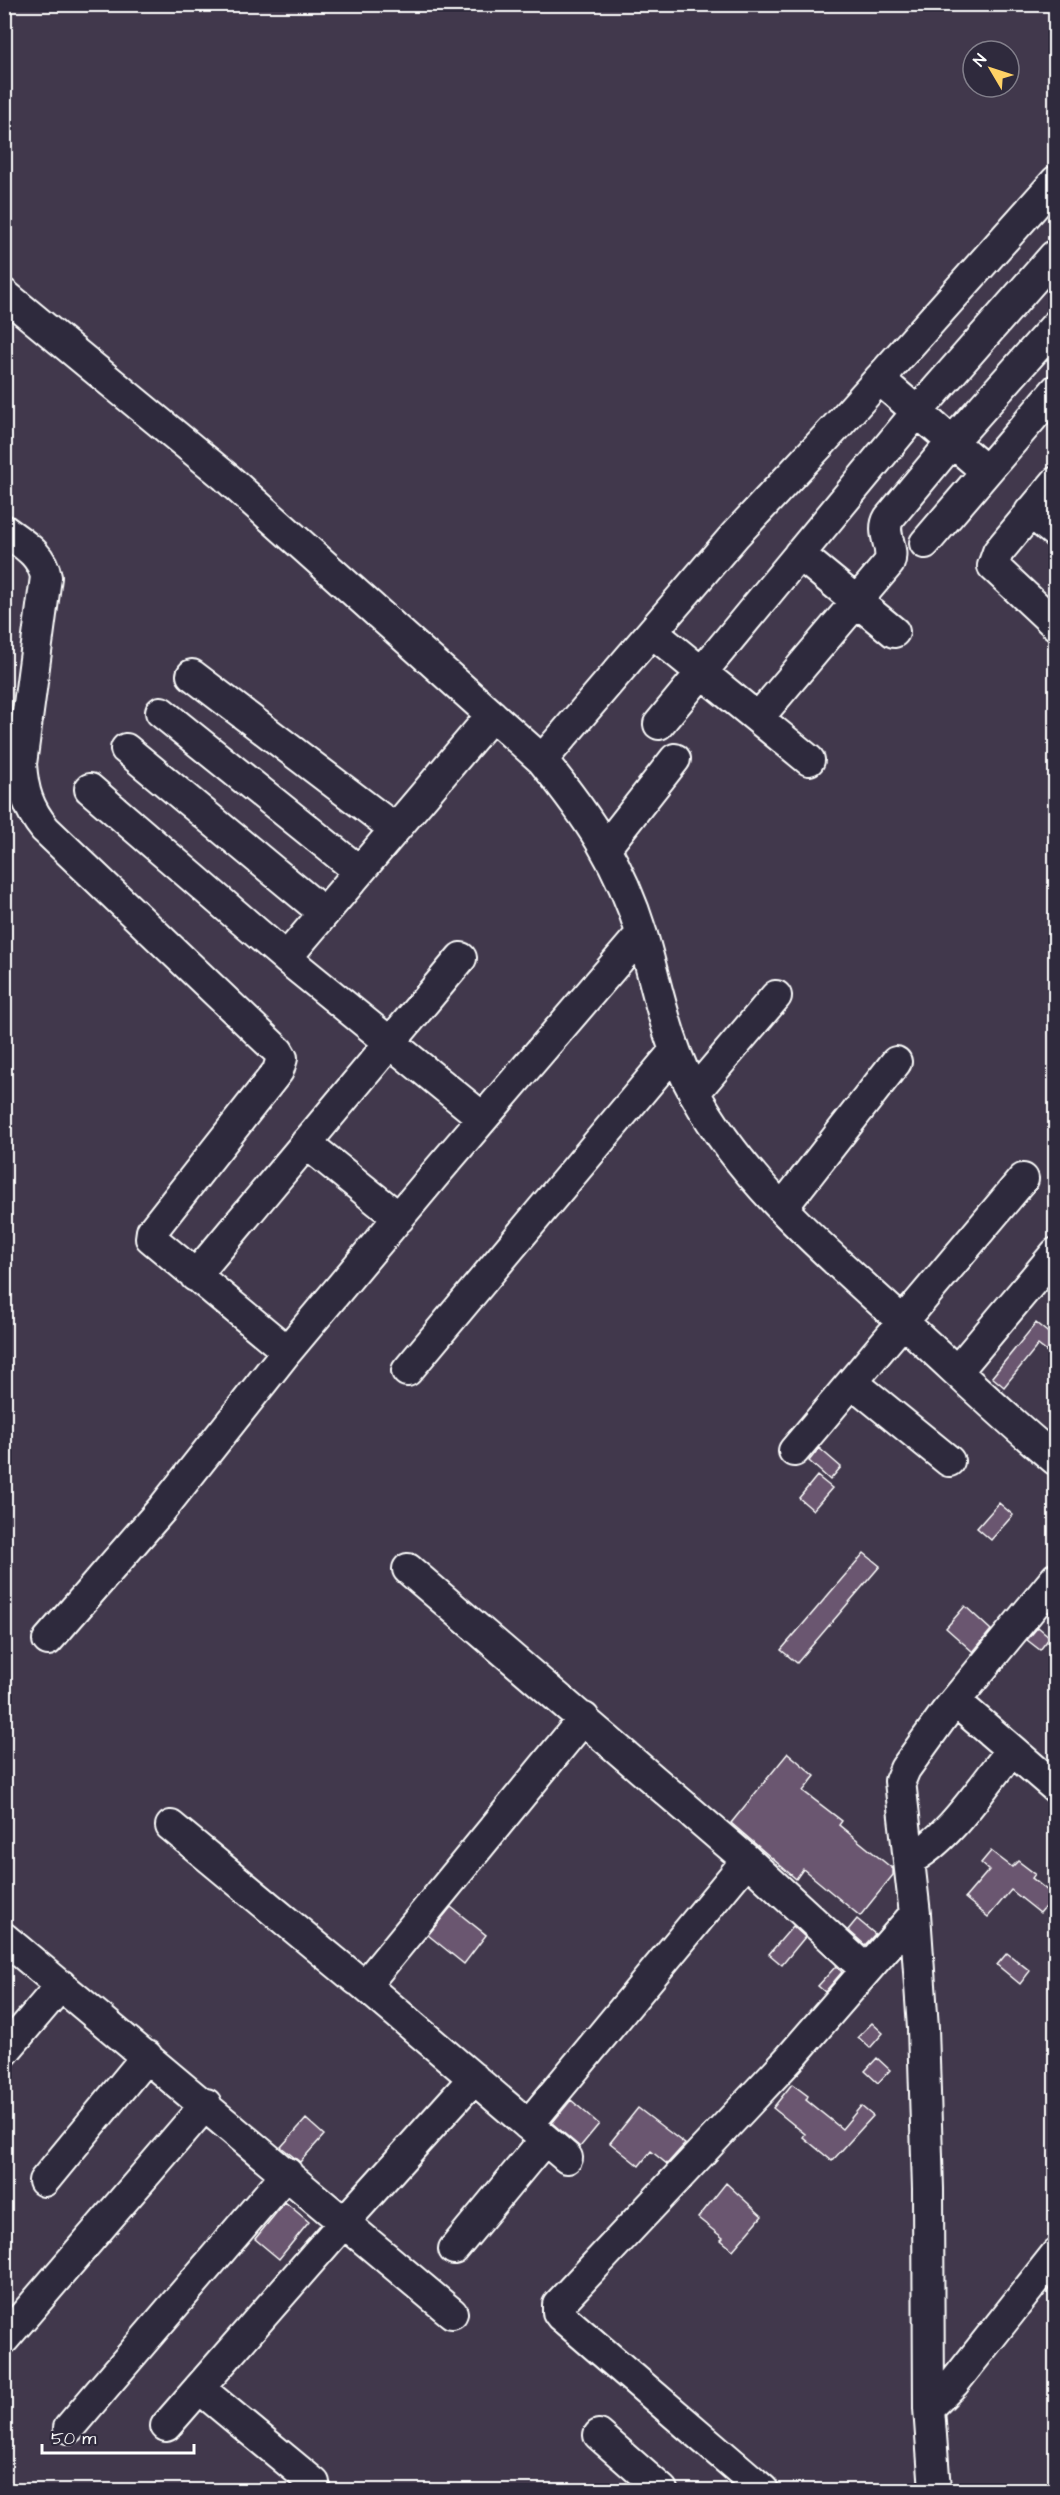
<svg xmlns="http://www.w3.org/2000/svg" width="1060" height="2495" viewBox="0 0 1060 2495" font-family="'Architects Daughter',sans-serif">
<rect width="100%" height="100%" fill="#41384c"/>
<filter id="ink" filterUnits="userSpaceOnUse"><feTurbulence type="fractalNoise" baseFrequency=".0167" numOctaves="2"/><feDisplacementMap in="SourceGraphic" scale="12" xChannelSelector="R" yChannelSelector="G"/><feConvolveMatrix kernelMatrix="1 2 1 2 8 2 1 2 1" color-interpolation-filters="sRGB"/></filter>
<g filter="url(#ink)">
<path fill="#6b576f" stroke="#fff" stroke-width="1.5" d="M1036,1323L1056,1339V1359L1038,1345L1004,1387L992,1377Z
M819,1448L841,1467L830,1480L809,1461Z
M817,1476L832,1488L813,1510L799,1498Z
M999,1503L1013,1515L991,1540L977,1528Z
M864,1553L880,1566L797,1663L781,1650Z
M965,1606L991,1630L973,1652L946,1628Z
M1038,1627L1050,1637L1040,1650L1027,1640Z
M788,1753L815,1776L803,1791L842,1821L839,1825L893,1869V1875L860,1916L803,1869L796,1879L731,1823Z
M991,1851L1012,1867L1018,1861L1035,1874L1032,1878L1054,1896L1040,1913L1011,1890L988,1917L965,1898L989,1870L981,1863Z
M451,1907L486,1935L464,1964L428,1935Z
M857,1919L875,1934L865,1945L848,1930Z
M793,1926L805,1937L782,1965L769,1954Z
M1007,1953L1030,1971L1020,1984L997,1965Z
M836,1966L842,1972L825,1992L818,1986Z
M872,2023L883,2033L870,2048L858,2037Z
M877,2058L890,2070L878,2083L865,2071Z
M792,2084L808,2096L806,2100L842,2129L861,2106L873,2116L832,2161L803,2137L805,2134L773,2108Z
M571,2100L599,2124L580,2147L552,2123Z
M638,2108L685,2144L667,2164L651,2151L639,2166L610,2143Z
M306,2119L324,2135L300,2162L281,2147Z
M726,2183L762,2216L733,2250L721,2240L723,2238L698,2218Z
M285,2202L309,2222L279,2259L255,2239Z"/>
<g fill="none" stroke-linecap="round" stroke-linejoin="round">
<g stroke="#fff" stroke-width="34">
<path id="minor" d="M4,294L226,477L542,760C589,818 620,863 642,935C658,989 667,1045 695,1094C745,1185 829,1254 905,1324C955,1369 1003,1417 1056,1460
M879,379L986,471
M1056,482L998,552L993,566L1056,625
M1030,512L1056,533
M4,530C23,544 42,554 46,577L21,764C23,791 28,808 45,829L278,1051L282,1058L278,1071L152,1231L151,1238L287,1351
M925,543L1056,390
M799,554L894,632
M652,632L809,760
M192,675L395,829
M161,712L359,871
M758,718L889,563C895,547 880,533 889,518L952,442L1056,325
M659,724L917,412L1054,256
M126,749L324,913
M542,760L735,535L839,424L1056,181
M90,789L286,958L483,1118
M606,847L675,759
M286,958L492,715
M694,1093L776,996
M306,1143L399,1218
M782,1208L896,1062
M195,1276L461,958
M407,1371L674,1052
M957,1371L1056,1253
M852,1382L949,1461
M794,1451L1023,1179
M408,1569L747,1860L866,1970
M48,1640L162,1509L287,1351L436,1173L641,934
M955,1701L1056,1788
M171,1826L357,1980L367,1983L584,1718
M909,1860C949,1840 983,1785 1012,1750
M4,1938L452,2313
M362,1983L567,2158
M4,2052L61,1985
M528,2125L747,1860
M44,2181L147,2056
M454,2249L545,2139
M4,2339L206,2104
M199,2388L314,2483
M929,2408L954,2383L1056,2254
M166,2426L345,2221L474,2078
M69,2428L287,2173
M599,2435L662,2490
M763,2490L561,2316L558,2312V2305L790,2058L915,1914
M935,2490L929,2408L928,2189L923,2028L915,1914L900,1781L905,1769L946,1712L1056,1578"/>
</g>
<use href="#minor" stroke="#2f2a3d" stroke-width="30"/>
</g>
</g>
<rect width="1060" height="2495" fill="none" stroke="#2f2a3d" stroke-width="24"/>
<rect x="12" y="12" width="1036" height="2471" fill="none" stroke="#fff" stroke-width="2" filter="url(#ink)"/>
<g transform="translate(991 69) rotate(309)"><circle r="28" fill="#2f2a3d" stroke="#827f8b" stroke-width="1.5"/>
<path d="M0-4.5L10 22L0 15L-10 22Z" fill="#ffd166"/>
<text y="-9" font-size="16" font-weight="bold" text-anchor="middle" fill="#ffffff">N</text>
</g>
<path d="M42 2444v9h152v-9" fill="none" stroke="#ffffff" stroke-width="3"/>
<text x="51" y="2444" font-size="18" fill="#ffffff" stroke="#2f2a3d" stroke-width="4.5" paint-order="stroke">50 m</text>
</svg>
